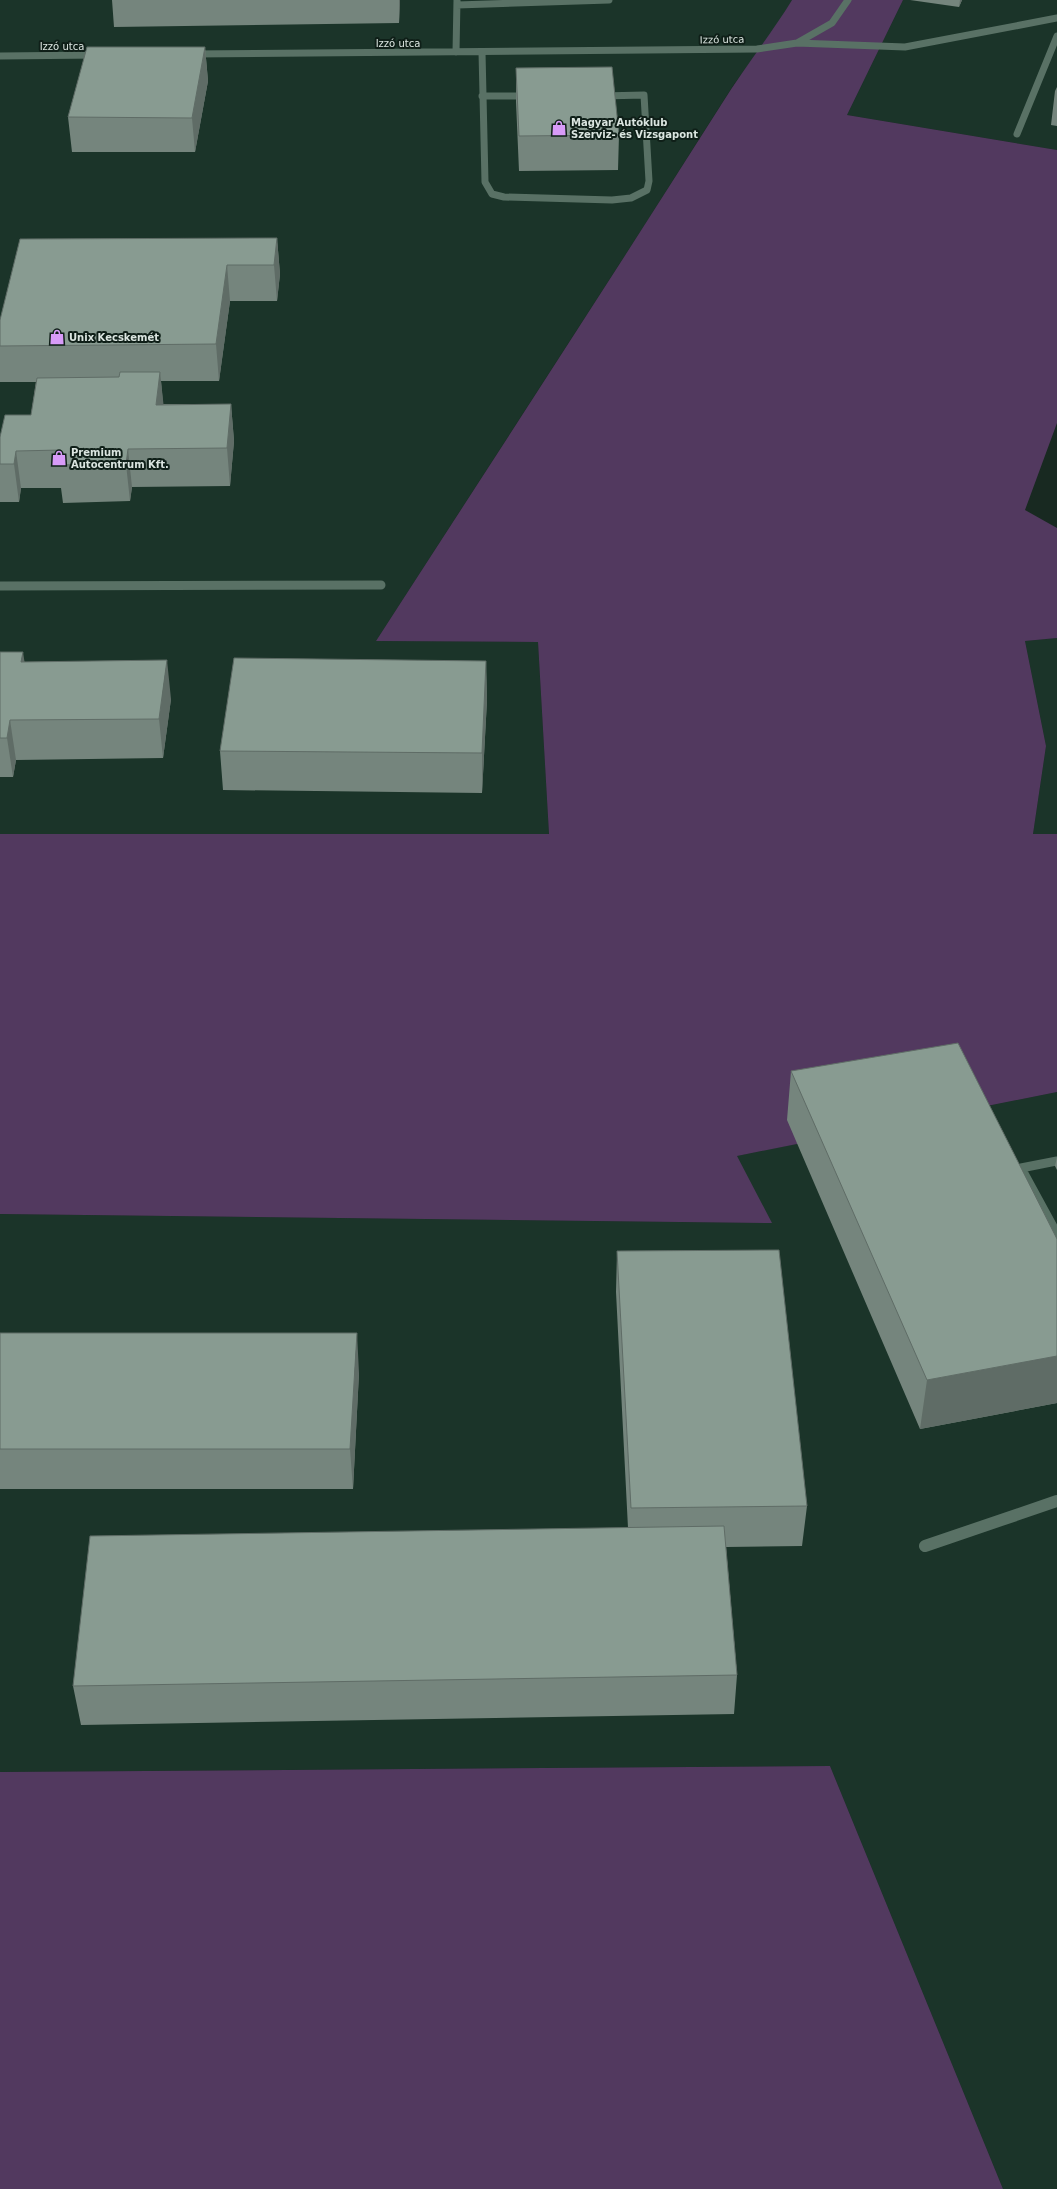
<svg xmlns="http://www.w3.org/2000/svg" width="1057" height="2189" viewBox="0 0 1057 2189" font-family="'DejaVu Sans',sans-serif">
<rect width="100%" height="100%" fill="#182921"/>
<path fill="#1b3429" d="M0,0H792L776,27L734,84L640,232L376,641L538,642L549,834H0Z
M903,0H1057V150L847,115Z
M1057,638V834H1033L1046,746L1025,641Z
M1057,1092V2189H1003L830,1766L0,1772V1214L771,1223L736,1156Z"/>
<path fill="#52395f" d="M792,0H903L847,115L1057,150V423L1025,510L1057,528V638L1025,641L1046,746L1033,834H1057V1092L737,1156L772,1223L0,1214V834H549L538,642L376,641C491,463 607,285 721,105C743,69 770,36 792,0Z
M830,1766L1003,2189H0V1772Z"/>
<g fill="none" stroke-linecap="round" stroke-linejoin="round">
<path stroke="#597165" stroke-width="7" d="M457,5L609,0
M797,43L832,23L848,0
M456,52L457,0
M482,52L485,182L492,194L504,197L612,200L631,198L647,190L649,181L644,95L602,96
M192,54L757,49L797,43L905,47L1057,18
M0,56L98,55
M482,96H528
M1017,134L1057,36"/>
<path stroke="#597165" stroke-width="9" d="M0,586L381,585
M1057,1161L1021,1168L1057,1234"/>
<path stroke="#597165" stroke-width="12" d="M925,1546L1057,1501"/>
</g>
<path fill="#75857d" d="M112,0H400L399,23L114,27Z
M910,0H962L959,7Z
M205,47L208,81L195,152H72L68,117Z
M516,68L619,135L618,170L519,171L516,102Z
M1057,87V126L1051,125L1055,91Z
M277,238L280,274L277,301H230L219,381H161L163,404H231L234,441L230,486L132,487L130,501L63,503L61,488H21L19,502H0V464L31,415L36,382H0V320Z
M0,652L25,662L171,699L163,758L16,760L13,777H0Z
M486,661L487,700L482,793L223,790L220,751Z
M791,1071L1057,1239V1403L920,1429L787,1120Z
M1057,1157V1170L1055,1166Z
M617,1251L807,1506L802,1546L726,1547L737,1675L734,1714L81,1725L73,1686L628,1528L616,1292Z
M0,1333L359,1373L353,1489H0Z"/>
<path fill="#5f6c66" d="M399,0H400L399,23Z
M960,0H962L959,7Z
M205,47L208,81L195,152L192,118Z
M277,238L280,274L277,301L274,265Z
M227,265L230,301L219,381L216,344Z
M160,372L164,409L156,405Z
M231,404L234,441L230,486L227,448Z
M128,449L132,487L130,501L126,464Z
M16,451L21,488L19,502L14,464Z
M23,652L29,691L21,662Z
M167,660L171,699L163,758L159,719Z
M486,661L487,700L482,793V753Z
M10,720L16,760L13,777L7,738Z
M357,1333L359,1373L353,1489L350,1449Z
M1057,1356V1403L920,1429L927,1380Z"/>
<path fill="#889b91" stroke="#5f6c66" d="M87,47H205L192,118L68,117Z
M612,67L619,135L519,136L516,68Z
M277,238L274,265H227L216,344L0,346V320L20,239Z
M120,372H160L156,405L231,404L227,448L128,449L126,464L58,465L61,450L16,451L14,464H0V437L5,415H31L37,378L119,377Z
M0,652H23L21,662L167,660L159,719L10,720L7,738H0Z
M234,658L486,661L482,753L220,751Z
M958,1043L1057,1239V1356L927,1380L791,1071Z
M779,1250L807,1506L631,1508L617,1251Z
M0,1333H357L350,1449H0Z
M724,1526L737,1675L73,1686L90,1536Z"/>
<defs>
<g id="shop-bare" transform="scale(1.2)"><path d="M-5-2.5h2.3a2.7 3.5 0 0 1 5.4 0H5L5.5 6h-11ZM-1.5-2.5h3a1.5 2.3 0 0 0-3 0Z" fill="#d89bf8" stroke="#0f1f18" stroke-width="2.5" paint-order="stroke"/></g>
</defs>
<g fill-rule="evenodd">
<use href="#shop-bare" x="559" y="128"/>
<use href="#shop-bare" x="57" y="337"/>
<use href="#shop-bare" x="59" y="458"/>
</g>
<g text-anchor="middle" stroke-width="4" stroke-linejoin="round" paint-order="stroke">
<g font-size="10" fill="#dbe5e0" stroke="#0f1f18">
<text transform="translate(722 39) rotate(-1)" y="4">Izzó utca</text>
<text x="398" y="47">Izzó utca</text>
<text x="62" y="50">Izzó utca</text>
</g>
<g font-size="10" font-weight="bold" fill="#dbe5e0" stroke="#0f1f18" text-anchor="start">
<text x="571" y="126">Magyar Autóklub<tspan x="571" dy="12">Szerviz- és Vizsgapont</tspan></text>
<text x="69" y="341">Unix Kecskemét</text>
<text x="71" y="456">Premium<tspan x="71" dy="12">Autocentrum Kft.</tspan></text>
</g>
</g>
</svg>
